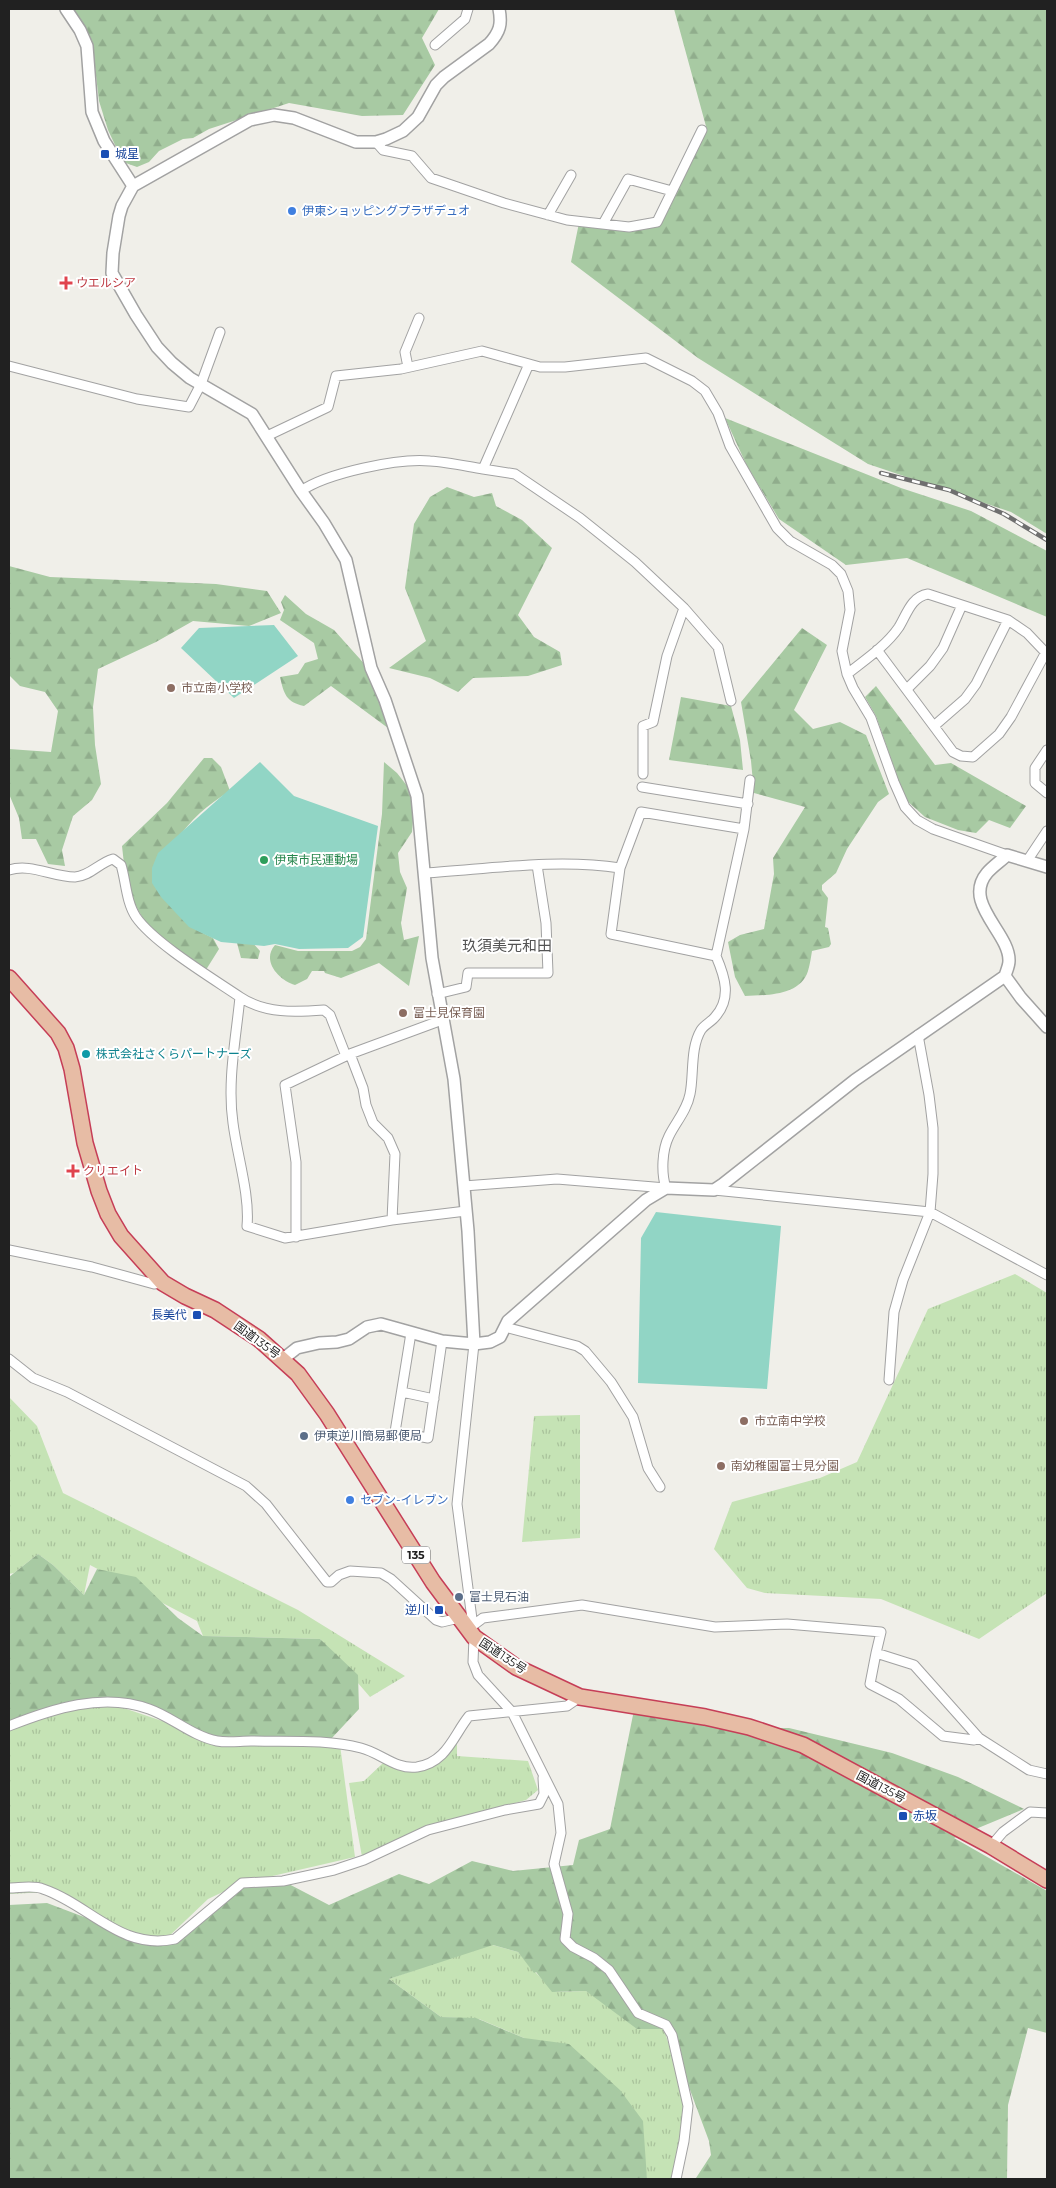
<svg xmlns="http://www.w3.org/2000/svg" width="1056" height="2188" viewBox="0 0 1056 2188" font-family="Montserrat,'Noto Sans JP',sans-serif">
<defs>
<pattern id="grass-tufts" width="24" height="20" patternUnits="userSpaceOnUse" patternTransform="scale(1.25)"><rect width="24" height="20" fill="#c5e3b5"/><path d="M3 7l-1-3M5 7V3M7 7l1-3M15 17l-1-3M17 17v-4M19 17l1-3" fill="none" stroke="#a9c29b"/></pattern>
<pattern id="forest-firs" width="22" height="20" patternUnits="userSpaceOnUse" patternTransform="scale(1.25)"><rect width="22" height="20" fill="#a8caa3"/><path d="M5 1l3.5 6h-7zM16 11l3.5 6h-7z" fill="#90ad8c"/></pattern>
</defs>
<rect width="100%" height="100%" fill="#f0efe9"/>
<path fill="url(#grass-tufts)" d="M1015,1274L1047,1293V1593L979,1639L881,1599L765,1593L747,1588L714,1549L732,1502L820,1478L857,1462L928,1309Z
M9,1397L37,1426L63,1493L298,1610L405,1676L370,1697L320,1639L203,1636L197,1621L90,1565L84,1595L53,1565L38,1554L14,1573L9,1574Z
M580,1415V1538L522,1542L534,1416Z
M79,1693L186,1729L340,1745L355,1857L242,1883L208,1899L163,1942L110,1926L49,1892L9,1894V1713Z
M457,1742V1756L528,1761L538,1790L526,1800L410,1833L362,1857L349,1783L364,1781L383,1763L404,1767L444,1754Z
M489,1944L518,1952L537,1974L556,1992L586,1991L664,2029C671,2052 680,2077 683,2101C686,2126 681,2155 676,2179H647L646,2173L524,2038L479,2019L441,2017L389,1979Z"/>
<path fill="url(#forest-firs)" d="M74,9H439L422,38L435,65L403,115L362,116L289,103L209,129L193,138L183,139L159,151L149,162L137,167L123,162L108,130L99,101L92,42L71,11Z
M674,9H1047V534L1011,512L868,464L698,358L571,262L579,223L659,225L707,130Z
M725,418L901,488L971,511L1047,551V617L907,558L846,565L779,519L747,466Z
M447,487L474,497L492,493L496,506L522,520L552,548L518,615L534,637L560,652L562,665L528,676L473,678L458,692L430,678L389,668L426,641L405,588L414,524L430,497Z
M9,566L50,577L216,584L267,591L281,613L249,626L193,621L156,642L98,669L93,707L95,745L101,784L92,800L73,816L62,850L65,866L48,864L36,839H22L19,818L9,794V749L51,752L58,711L45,692L20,686L9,675Z
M285,595L306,614L334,630L368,668L388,728L331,686L304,706C286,702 284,694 280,677L298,674L305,663L318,659L314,643L280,620L284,610L281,602Z
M802,628L827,645L794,710L813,729L840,722L866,735L889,794L878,802L847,849L836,873L822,885V890L828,898L825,927L828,928L831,944L829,947L812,951C811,957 810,964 808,971C800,996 767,995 745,996L735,977L728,942L740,935L764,929L774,874L773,858L805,807L754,793L751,761L741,702Z
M876,686L935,765L951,763L1026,806L1010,828L989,820L976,833L958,830L925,817L905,799L876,716L865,697Z
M681,697L731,706L740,740L743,770L669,760Z
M204,758H212L221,767L230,791C207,805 191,819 176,841L193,928L213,938L219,949L204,973L151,932L127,891L122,846L167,803Z
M384,762L397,773L415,796L412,832L398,853L400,872L407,888L401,923L404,940L419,936L409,986L379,963L341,978L325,973L324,971H312L307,979L295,985C279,980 261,961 275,945L298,951H352L360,947L366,939L382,814Z
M251,941L260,951L258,959L241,958L237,943Z
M38,1554L53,1565L84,1595L97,1569L136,1577L178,1618L203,1636L320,1639L358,1675L359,1709L330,1740L248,1736L207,1737L164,1711L120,1703L83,1699L9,1726V1577Z
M634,1710L723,1728H789L892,1753L958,1777L1024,1809L954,1838L1047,1891V2033L1028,2028L1008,2105L1007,2179H698L696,2178L711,2155L709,2141L677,2055L672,2035L664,2029H637L586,1991L552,1992L536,1972L534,1973L518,1952L493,1945L389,1979L441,2017L476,2018L524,2038L569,2044L620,2090L643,2121L647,2179H9V1905L47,1903L137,1937L170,1942L236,1884L283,1881L329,1905L399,1874L429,1884L472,1861L513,1871L573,1865L579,1840L610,1829Z"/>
<path fill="#91d5c5" d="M274,625L298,656L234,698L181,648L199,628Z
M260,762L294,796L378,826L363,937L348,948L299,949L275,944L264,946L221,942L189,927L161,897L152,883V868L158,853Z
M656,1212L781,1226L767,1389L638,1383L641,1238Z"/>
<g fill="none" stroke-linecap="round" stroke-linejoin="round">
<g stroke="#a2a2a2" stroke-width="11">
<path id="minor" d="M435,45L465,19L468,9
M376,142L383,150L412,156L431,178L504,203L567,220L629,227L657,222L702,130
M548,215L571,175
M603,224L628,179L672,191
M9,366L137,399L189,407L201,384L220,332
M408,367L405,352L419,318
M267,436L328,407L336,376L401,369L482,351L540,367H565L646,358L692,381L705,391L718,413L730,446L777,528L790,541L832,565L841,574L848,591L850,610L842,651L847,674L853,688L871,718L894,782L905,807L917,820L933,829L1007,855
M483,469L515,474L580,518L635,562L684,608L718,647L731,701
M301,491C327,473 398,458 430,461C447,462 465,466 483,469L529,364
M877,650L953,752L961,756L973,757L999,734L1011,717L1046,652
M847,674C865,660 886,646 899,627C907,614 911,597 928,594L1008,620L1027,633L1047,654
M907,689L930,666L943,648L962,605
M934,726L965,699L976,684L1008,620
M1047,750L1035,768V783L1047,793
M643,774V726L653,722L667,656L684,608
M642,787L748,804
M1027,861L1047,831
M9,870C31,863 52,877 75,877C90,876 99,863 113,859L121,865C126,881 126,902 136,917C154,943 212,978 240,997C236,1038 227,1082 233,1123C237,1155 250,1195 247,1226L285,1238L392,1220
M425,873C489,869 557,858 620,868
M716,956L611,934L620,868L641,812L744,829
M437,994L466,987L468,973H548L546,923L537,865
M240,997C265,1014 296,1012 324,1010L330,1015L346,1056
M350,1054L363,1088L366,1105L373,1123L388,1138L395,1154L392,1220L466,1211
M464,1186L557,1179L666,1188C661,1173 662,1150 669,1136C676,1122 687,1110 690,1094C694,1075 690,1048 701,1030C704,1025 711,1022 715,1017C732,998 725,977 716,956L744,829L750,780
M714,1190L930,1212L1047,1275
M296,1237V1162L285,1085L350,1054L442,1020
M9,1250L92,1267L154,1284L163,1283
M505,1327L577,1346L585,1351L611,1382L633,1417L648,1468L660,1487
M411,1333L395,1432L428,1438L442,1341
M9,1359L33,1378L67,1392L246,1486L266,1504L327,1582H331L339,1575L350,1571L381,1573L391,1579L436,1620L442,1622L459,1618
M889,1380L894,1312L903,1280L930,1212L933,1174V1128L929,1095L918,1035
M402,1392L434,1399
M468,1629L483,1618L582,1605L715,1627L787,1624L881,1632L876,1653L914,1665L979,1738L1029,1770L1047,1774
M468,1629L472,1619L457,1504L474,1344
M474,1637L473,1662L478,1675L512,1712L558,1804L561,1833L554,1864L568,1914L565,1939L573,1947L594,1958L609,1970L638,2013L666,2025L672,2035L688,2106L684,2141L676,2179
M876,1653L870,1684L899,1699L943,1736L974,1740L979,1738
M9,1726C52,1709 103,1692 149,1709C172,1717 192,1736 217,1741C228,1743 240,1741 251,1741C287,1742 326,1739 361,1748C381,1753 396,1770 417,1767C447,1762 453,1736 469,1716L567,1706L580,1697
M991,1846L1003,1832L1030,1812L1047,1813
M9,1888C19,1888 34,1885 43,1889C90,1905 121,1951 175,1939L242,1883L283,1881L334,1870L364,1860L428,1830L505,1810L539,1804L544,1794L543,1778"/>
</g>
<g stroke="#a2a2a2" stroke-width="14">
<path id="tertiary" d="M66,9L80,30L87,46L92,112L104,141L133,186
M1005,976L1021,998L1047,1027
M474,1344L468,1231L454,1079L432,958L417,796L385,700L371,668L346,560L324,523L301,491L252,414L190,378L172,363L157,347L136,315L112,273L113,253L119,216L122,206L133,186L250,120L274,115L294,118L356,142H376L386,139L403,131L418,117L436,85L444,77L489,44C500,32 502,24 499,9
M283,1359L297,1348L319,1343L337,1342L349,1339L367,1327L381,1324L442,1341L474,1344L490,1342L500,1337L508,1321L646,1200L666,1188L714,1190L723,1184L855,1080L1005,976C1006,972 1009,966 1009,961C1010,933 962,903 987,873C993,866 1001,861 1007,855L1047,867"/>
</g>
<g stroke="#c63e57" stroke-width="18">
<path id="trunk" d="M9,978L58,1033L66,1048L72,1069L85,1143L99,1191L108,1214L121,1236L163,1283L185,1296L215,1310L259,1339L298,1374L327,1414L433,1582L474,1637L516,1667L580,1697L705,1717L749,1727L803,1745L991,1846L1047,1880"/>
</g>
<use href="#minor" stroke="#fff" stroke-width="9"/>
<use href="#tertiary" stroke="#fff" stroke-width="11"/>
<use href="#trunk" stroke="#e7bca5" stroke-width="15"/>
<g stroke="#6f6f6f" stroke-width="4.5">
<path id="rail" d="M881,473L949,490L1004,514L1047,540"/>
</g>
<use href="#rail" stroke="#fff" stroke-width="2.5" stroke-dasharray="8" stroke-linecap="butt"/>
</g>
<g fill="#1a4fb4" stroke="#fff" stroke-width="2">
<rect x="100" y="149" width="10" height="10" rx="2.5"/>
<rect x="192" y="1310" width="10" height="10" rx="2.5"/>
<rect x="434" y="1605" width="10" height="10" rx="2.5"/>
<rect x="898" y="1811" width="10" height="10" rx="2.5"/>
</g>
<g fill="#3f7fe0" stroke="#fff" stroke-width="2">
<circle cx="292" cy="211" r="5"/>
<circle cx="350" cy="1500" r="5"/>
</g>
<g fill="#e0444e" stroke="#fff" stroke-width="2">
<path d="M63.5 275.5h5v5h5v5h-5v5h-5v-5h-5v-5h5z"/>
<path d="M70.5 1163.5h5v5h5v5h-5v5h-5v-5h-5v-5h5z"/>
</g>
<g fill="#8d6e63" stroke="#fff" stroke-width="2">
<circle cx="171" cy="688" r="5"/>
<circle cx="403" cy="1013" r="5"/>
<circle cx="744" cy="1421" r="5"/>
<circle cx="721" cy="1466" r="5"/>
</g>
<circle fill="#2e9e5b" stroke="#fff" stroke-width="2" cx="264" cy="860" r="5"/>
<circle fill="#0f9aa8" stroke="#fff" stroke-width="2" cx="86" cy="1054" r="5"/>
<g fill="#5c6f8a" stroke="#fff" stroke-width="2">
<circle cx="304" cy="1436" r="5"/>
<circle cx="459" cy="1597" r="5"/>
</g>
<g text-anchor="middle" stroke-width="4" stroke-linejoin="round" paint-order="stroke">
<rect fill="#fff" stroke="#646464" stroke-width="1" x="402" y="1546.5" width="28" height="17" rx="4"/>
<g font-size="11" font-weight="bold" fill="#212121">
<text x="416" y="1559">135</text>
</g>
<g font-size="12" fill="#164399" stroke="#fff" text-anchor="start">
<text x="115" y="158">城星</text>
<text x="187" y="1319" text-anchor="end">長美代</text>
<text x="429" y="1614" text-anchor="end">逆川</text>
<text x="913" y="1820">赤坂</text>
</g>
<g font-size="12" fill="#366cbe" stroke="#fff" text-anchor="start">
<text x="302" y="215">伊東ショッピングプラザデュオ</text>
<text x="360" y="1504">セブン-イレブン</text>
</g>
<g font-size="12" fill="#be3a42" stroke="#fff" text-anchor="start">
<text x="76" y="287">ウエルシア</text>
<text x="83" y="1175">クリエイト</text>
</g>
<g font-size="12" fill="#785e54" stroke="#fff" text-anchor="start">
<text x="181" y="692">市立南小学校</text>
<text x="413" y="1017">富士見保育園</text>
<text x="754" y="1425">市立南中学校</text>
<text x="731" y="1470">南幼稚園富士見分園</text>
</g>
<g font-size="12" fill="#27864d" stroke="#fff" text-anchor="start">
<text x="274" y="864">伊東市民運動場</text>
</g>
<g font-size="12" fill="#0d838f" stroke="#fff" text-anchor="start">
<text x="96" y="1058">株式会社さくらパートナーズ</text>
</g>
<g font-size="12" fill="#212121" stroke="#fff">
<text transform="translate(257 1340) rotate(36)" y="4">国道135号</text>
<text transform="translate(503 1656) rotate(33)" y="4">国道135号</text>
<text transform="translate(881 1787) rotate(28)" y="4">国道135号</text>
</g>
<g font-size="12" fill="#4e5e75" stroke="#fff" text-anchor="start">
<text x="314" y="1440">伊東逆川簡易郵便局</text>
<text x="469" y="1601">富士見石油</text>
</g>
<g font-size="15" fill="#545454" stroke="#fff">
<text x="507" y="951">玖須美元和田</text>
</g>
</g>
<rect width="1056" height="2188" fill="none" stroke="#212121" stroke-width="20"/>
</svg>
